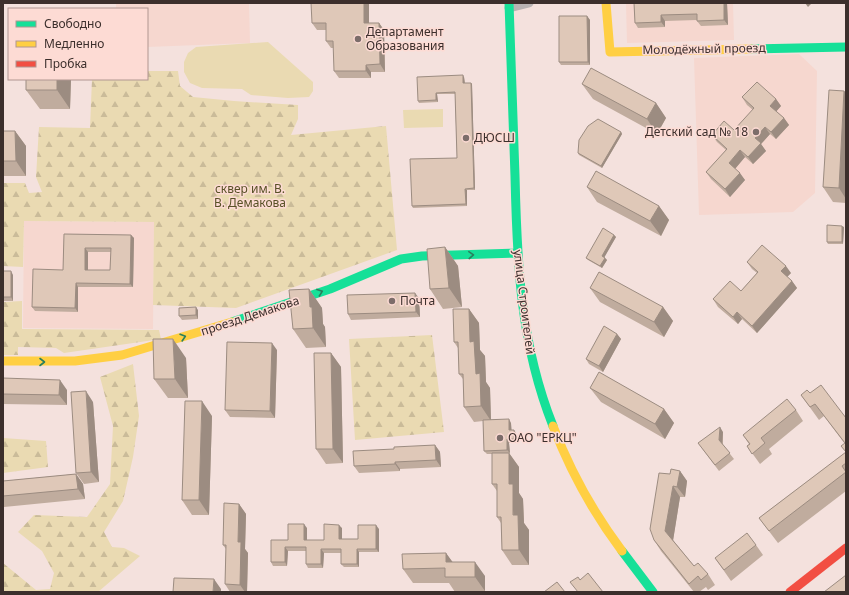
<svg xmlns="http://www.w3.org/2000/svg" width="849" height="595" viewBox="0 0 849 595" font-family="'Noto Sans',sans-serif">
<defs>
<pattern id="forest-firs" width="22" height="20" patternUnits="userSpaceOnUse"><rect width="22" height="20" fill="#eadab2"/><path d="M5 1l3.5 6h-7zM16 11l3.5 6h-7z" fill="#cabb99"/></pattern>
</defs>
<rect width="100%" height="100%" fill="#f4e1dd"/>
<path fill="#f6d7cf" d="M116,3H249L250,43L147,47V9H116Z
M626,3H733L734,40L627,43Z
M799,54L817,71L815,193L793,212L699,215L694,58Z
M24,221L154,222L153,329L23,328Z"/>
<path fill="#eadab2" d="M268,42L313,82V91L309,97L288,98L251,95L242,89L202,88L190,83L184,72V62L188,53L196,47Z
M443,109V127L404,128L403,110Z"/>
<path fill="url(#forest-firs)" d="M147,71H178L180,86L193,97L234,101L298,105V119L291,135L386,126L397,250L236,308L153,305L154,222L24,221L23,267L3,266V183H25L29,193L42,192L36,177L39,127L90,128L92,79H147Z
M22,301V329L159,330L161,339L64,353L56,348L18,347V355H3V302Z
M432,335L444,432L355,440L349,339Z
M133,364L139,416L133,457L123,501L104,532L112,547L124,548L140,556L98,592H3V563L36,590L50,589L54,573L42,551L18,532L34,515L87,517L110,484L113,426L100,377Z
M3,438L46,441L48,467L3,473Z"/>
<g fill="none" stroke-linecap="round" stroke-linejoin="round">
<path stroke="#b9b3b3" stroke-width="9" d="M509,8L529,3"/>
<path stroke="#16e098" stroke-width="9" d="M509,3C511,61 513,118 515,176C517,263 520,343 553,426
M751,49L846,47
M232,322L330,289L401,259L422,256L517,253
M622,551L653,592"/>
<path stroke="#ffcf43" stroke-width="9" d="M606,3L610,52L751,49
M3,361H75L122,355L232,322
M553,426C571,473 592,511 622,551"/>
<path stroke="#f24e42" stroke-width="9" d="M790,592L846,548"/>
</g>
<path fill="#c0ac9e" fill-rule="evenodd" d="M634,3H727L728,25L701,26L697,21V20L665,21V27L638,28L635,23Z
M587,16L590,20V65H561L559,62Z
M312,23H379L384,30L385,72H371V78H339L334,71V48H331L326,41V30H317Z
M464,77L465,83H471L472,84L475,190H467V206L413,208L412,206L457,158L455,94H437L438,102L419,103L418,101Z
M26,79H71L70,109H40L26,90Z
M582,84L656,103L666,118L657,134L593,99Z
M844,91L846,93V203L833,202L823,187Z
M742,97L776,99L781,106L776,111L784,118L789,125L776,139L770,134L761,144L766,151L753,164L745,157L735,169L745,180L730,197L711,179L706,172L726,150L717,142L712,135L734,130L753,110L747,105Z
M3,131H15L26,146V176H3Z
M621,132L622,134L602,168L579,155L578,153Z
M587,187L659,206L669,220L661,236L597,202Z
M844,227L843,244H828L827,242Z
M64,234L131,235L134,238L133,287H78V312L35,311L32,307L63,270ZM88,252H111L110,270H88Z
M614,235L616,237L604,257L607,260L602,268L588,260L586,258Z
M445,247L458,266L462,307L443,309L430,289Z
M747,262L791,273L787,277L792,281L797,288L757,333L742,319L738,324L718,307L713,299L741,291L757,273L752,269Z
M3,271L13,275V301H3Z
M590,288L663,307L673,321L664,337L600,302Z
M309,289L322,308L323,324L325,327L326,347L306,348L293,329Z
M419,298L420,317L351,320L348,314Z
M469,309L479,323L480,350L485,356L486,382L490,388L491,420L511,423V430L516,433L517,443H509L510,453H509L519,467V493L523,499L524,523L529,530V565H512L502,550L501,523L497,517V491L492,484V454H487L484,451L483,421L474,422L464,407L463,379L459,374L458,348L454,342Z
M198,310V319L182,320L179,316Z
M617,334L621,339L603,372L589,364L586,359Z
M277,350L275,418L230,417L225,410Z
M331,353L341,367L343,463L326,464L316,449Z
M186,358L188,398H168L154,379Z
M3,378L67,390V405L3,404Z
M590,388L664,409L674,423L665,439L601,402Z
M810,393L846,418V491L778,543L759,518L845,453V444L824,416L819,420L801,395Z
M93,402L99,482L84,484L76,473Z
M796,410L803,421L769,449L772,454L760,464L747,446L749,444L743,435Z
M212,416L209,515H192L182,500Z
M723,432V445L734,459L719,471L698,443Z
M435,445L440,452L441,467L400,469V471L359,473L354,466L394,449Z
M680,471L687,481L685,497H680L673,540L694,566L708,574L715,585L708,590L706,587L699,592H694L661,551L654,540L670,474Z
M76,474L83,484L85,499L4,507L3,505V481Z
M239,504L246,514L245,549L248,553L247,592H230L225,584L226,549L223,545Z
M307,528V540H324L342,528V539H358L379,529V552H359V567H344L341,564V553H324L323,568H308L306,564V551H288L287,566H273L271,562L288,540Z
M756,545L763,555L731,581L715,558Z
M446,553L452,562L485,576V591L455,592L449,583H413L403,569Z"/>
<path fill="#9c8c81" d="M364,3H369V30L364,23Z
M724,3H727L728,25L724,20Z
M805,3H812L808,7Z
M661,15L665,21V27L661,22Z
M587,16L590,20V65L588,62Z
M379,23L384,30L385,72L380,64Z
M366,65L371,72V78L366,71Z
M463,75L464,77L465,85L463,83Z
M57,79H71L70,109L57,90Z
M471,83L472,84L475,190L474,188Z
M844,91L846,93V199L839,188Z
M436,93L437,94L438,102L436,100Z
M776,99L781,106L775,113L770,106Z
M656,103L666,118L657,134L647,119Z
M784,118L789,125L776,139L771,132Z
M765,127L770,134L761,144L766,151L753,164L748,157L755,138Z
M15,131L26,146V176L16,161Z
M621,132L622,134L602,168L601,166Z
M740,150L745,157L734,170L729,163Z
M740,173L745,180L730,197L725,189Z
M465,189L467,190V206L466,204Z
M659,206L669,220L661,236L650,221Z
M842,226L844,227L843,244L842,242Z
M131,235L134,238L133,287L130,284Z
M614,235L616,237L604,258L602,256Z
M445,247L458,266L462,307L449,288Z
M85,248L88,252V273L85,270Z
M605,258L607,260L602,268L600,266Z
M786,266L791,273L786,278L781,271Z
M11,271L13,275V301L11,297Z
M792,281L797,288L757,333L752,326Z
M76,283L78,287V312L75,308Z
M309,289L322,308L323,324L325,327L326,347L313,328L310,307Z
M415,293L419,298L420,317L416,312Z
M196,307L198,310V319L196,315Z
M663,307L673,321L664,337L654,322Z
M469,309L479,323L480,350L485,356L486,382L490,388L491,421L481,406L470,342Z
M737,312L742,319L738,324L733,317Z
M617,334L621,339L603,372L599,366Z
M173,339L186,358L188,398L175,379Z
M272,343L277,350L275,418L270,411Z
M331,353L341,367L343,463L333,449Z
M60,380L67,390V405L59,395Z
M86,391L93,402L99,482L91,472Z
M202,401L212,416L209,515L199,500Z
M664,409L674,423L665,439L655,424Z
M509,419L511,423L512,434L509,430Z
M720,427L723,432L722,446L719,440Z
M514,430L516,433L517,443L514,439Z
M507,439L509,443L510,453L507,450Z
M435,445L440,452L441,467L436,460Z
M509,453L519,467V493L523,499L524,523L529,530V565L519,550L509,484Z
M395,462L400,469V471L395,464Z
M680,471L687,481L685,497L677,487Z
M76,474L83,484L85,499L78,489Z
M673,486L680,497L673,541L665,531Z
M239,504L246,514L245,549L248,553L247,592H245L240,585L238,542Z
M304,524L307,528V544L304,540Z
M339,525L342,528V543L339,539Z
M376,525L379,529V552L376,549Z
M285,547L288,551L287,566L285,562Z
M321,549L324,553L323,568L321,564Z
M357,549L359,552V567L357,564Z
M446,553L457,568L446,562Z
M475,562L485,576V591L475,577Z
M214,579L221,589V592H213Z"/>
<path fill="#dfc8b8" stroke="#9c8c81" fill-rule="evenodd" d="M311,3H364V23H379L380,64L366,65V71H334L333,41H326V23H312Z
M634,3H724V20L697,21V14L661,15V22L635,23Z
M559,16H587L588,62H559Z
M591,68L656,103L647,119L582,84Z
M463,75V83H471L474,188L465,189L466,204L412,206L410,159L457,158L455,92L436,93V100L418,101L417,77Z
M26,79H57V90H26Z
M757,82L776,99L770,106L784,118L771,132L765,127L755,138L761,143L748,157L740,150L729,163L740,173L725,189L706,172L727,149L712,135L724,121L734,130L754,108L742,97Z
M829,90L844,91L839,188L823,187Z
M598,119L621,132L601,166L578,153L579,140L588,126Z
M3,131H15L16,161H3Z
M596,171L659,206L650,221L587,187Z
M827,225L842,226V242H827Z
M603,228L614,235L602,256L605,258L600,266L586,258Z
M64,234L131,235L130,284L76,283L75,308L32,307L33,269L63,270ZM85,248H111L110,270H85Z
M762,245L786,266L781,271L792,281L752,326L737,312L733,317L713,299L730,281L741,291L758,272L747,262Z
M445,247L449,288L430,289L427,249Z
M3,271H11V297H3Z
M599,272L663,307L654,322L590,288Z
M309,289L310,307H312L313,328L293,329L289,290Z
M415,293L416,312L348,314L347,295Z
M196,307V315L179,316V308Z
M453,309H469L470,342L474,341L476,374L480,373L481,406L464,407L463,374H459L458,342H454Z
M604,326L617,334L599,366L586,359Z
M153,339H173L175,379H154Z
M227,342L272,343L270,411L225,410Z
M314,353H331L333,449H316Z
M599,372L664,409L655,424L590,388Z
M3,378L60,380L59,395L3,394Z
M821,385L846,418V463L842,466L846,472L769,531L759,518L846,452L841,446L845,443L815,404L810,407L801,395L807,390L810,393Z
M86,391L91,472L76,473L71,392Z
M787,399L796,410L761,438L765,443L752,454L747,446L750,444L743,435Z
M185,401H202L199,500H182Z
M509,419V430H514V439H507V450L484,451L483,420Z
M720,427L719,440L730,453L715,465L698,443Z
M435,445L436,460L395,462V464L354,466L353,451L394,449V447Z
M492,453H509V484H513V515H518L519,550H502L501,517H497V484H492Z
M671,469L680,471L677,487L673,486L665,531L694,566L698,563L708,574L701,580L698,576L689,584L654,540L650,529L659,473L670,474Z
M76,474L78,489L3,496V481Z
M224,503L239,504L238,542H241L240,585L225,584L226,545H223Z
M288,524H304V540H324V524L339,525V539H358V525H376V549H357V564H341V549H321V564H306V547H285V562H271V540H288Z
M747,533L756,545L724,570L715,558Z
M446,553V562H475V577H445V568L403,569L402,554Z
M588,573L603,592H585L584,591L583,592H578L570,582L578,577L580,580Z
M846,575V592H824Z
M174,578L214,579L213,592H173Z
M557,582L565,592H544Z"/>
<defs><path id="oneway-chevron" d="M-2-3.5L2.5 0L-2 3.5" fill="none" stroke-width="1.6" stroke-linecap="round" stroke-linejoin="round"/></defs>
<g stroke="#2b7f5d">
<use href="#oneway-chevron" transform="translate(471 255) rotate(-3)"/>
<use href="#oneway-chevron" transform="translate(320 292) rotate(-20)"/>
<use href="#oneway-chevron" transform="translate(183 337) rotate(-17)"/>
<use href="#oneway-chevron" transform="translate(42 362)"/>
</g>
<g fill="#7c6d6a" stroke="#fddbd4" stroke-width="1.5">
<circle cx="358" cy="39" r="4"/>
<circle cx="756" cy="132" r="4"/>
<circle cx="466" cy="138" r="4"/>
<circle cx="392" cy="301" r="4"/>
<circle cx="500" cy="438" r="4"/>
</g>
<g text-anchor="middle" stroke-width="3" stroke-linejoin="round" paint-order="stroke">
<g font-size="12" fill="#3c2f2c" stroke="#fddbd4" text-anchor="start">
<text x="366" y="36">Департамент<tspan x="366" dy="14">Образования</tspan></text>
<text x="748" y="136" text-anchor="end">Детский сад № 18</text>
<text x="474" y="142">ДЮСШ</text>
<text x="400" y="305">Почта</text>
<text x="508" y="442">ОАО "ЕРКЦ"</text>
</g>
<g font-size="12" fill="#3c2f2c" stroke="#fddbd4">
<text transform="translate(704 49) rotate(-1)" y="4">Молодёжный проезд</text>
<text transform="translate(524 302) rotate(83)" y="4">улица Строителей</text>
<text transform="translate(250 316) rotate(-18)" y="4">проезд Демакова</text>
</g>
<g font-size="12" fill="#585126" stroke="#fddbd4">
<text x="250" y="193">сквер им. В.<tspan x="250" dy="14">В. Демакова</tspan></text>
</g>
</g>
<rect width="849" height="595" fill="none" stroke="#3c2f2c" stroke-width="8"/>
<rect x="8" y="8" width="140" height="72" fill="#fddbd4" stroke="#b09691"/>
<rect x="16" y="21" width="20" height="6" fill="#16e098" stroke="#b09691"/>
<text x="44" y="28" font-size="12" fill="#3c2f2c">Свободно</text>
<rect x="16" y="41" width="20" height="6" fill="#ffcf43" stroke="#b09691"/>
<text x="44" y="48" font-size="12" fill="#3c2f2c">Медленно</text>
<rect x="16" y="61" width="20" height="6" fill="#f24e42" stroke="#b09691"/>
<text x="44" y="68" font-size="12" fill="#3c2f2c">Пробка</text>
</svg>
